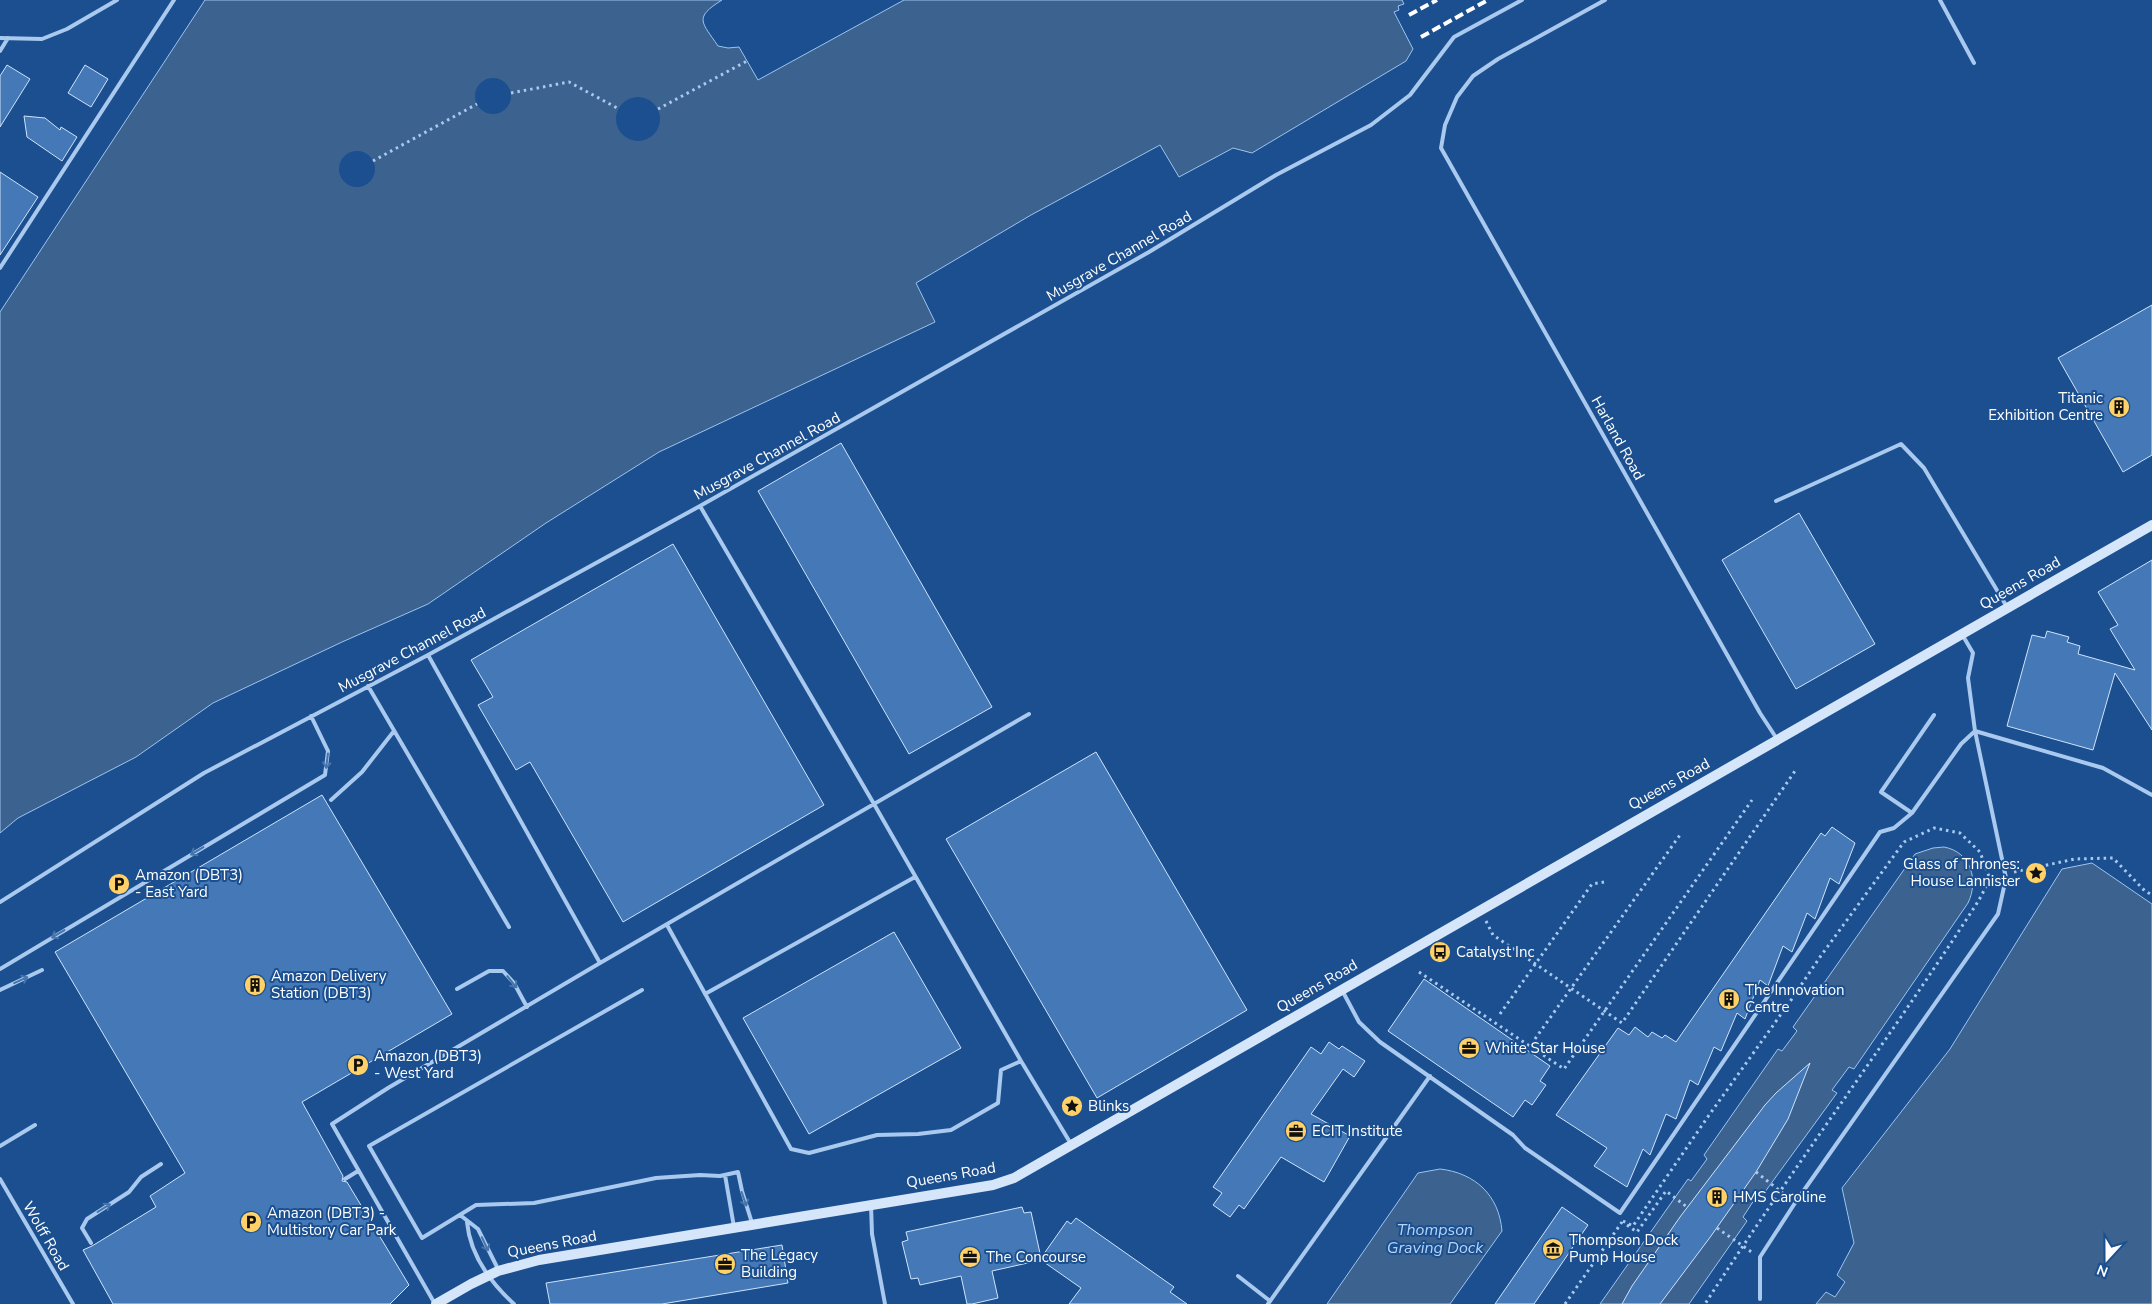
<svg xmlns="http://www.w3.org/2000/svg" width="2152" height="1304" viewBox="0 0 2152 1304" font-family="'Nunito Sans',sans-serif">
<rect width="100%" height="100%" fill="#1b4f8f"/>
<path fill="#3c6290" stroke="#9cc4f0" d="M205,0H722C693,18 702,22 718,46L728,48L739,47L758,80L904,0H1402L1404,4L1398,6L1399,10L1394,12L1413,49L1406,61L1252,153L1233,148L1179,177L1160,145L1031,215L916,283L935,322L659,452L546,523L428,604L342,642L213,703L136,757L18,818L0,833V312Z
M1944,847C1971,852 1979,880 1968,903L1854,1069L1849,1067L1832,1090L1837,1093L1762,1196L1758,1194L1743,1217L1747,1221L1689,1304H1600L1688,1179L1691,1181L1707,1159L1704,1155L1778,1049L1782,1051L1797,1031L1793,1027L1915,854L1933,848Z
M2092,863L2152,904V1304H1816L1826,1292L1835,1297L1845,1282L1837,1275L1854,1243L1842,1188L1950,1049L2062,869Z
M1440,1169C1475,1173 1499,1195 1502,1231L1450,1304H1327L1418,1173Z"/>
<path fill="#1b4f8f" d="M475 96a18 18 0 1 1 36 0a18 18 0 1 1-36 0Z
M616 119a22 22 0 1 1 44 0a22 22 0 1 1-44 0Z
M339 169a18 18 0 1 1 36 0a18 18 0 1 1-36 0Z"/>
<path fill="#4478b7" stroke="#cfe3fa" d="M7,65L30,79L0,127V76Z
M85,65L108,79L91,107L68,93Z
M24,116L45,118L60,130L61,127L77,137L62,161L27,137Z
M0,172L38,197L0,255Z
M2152,305V455L2123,472L2058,358Z
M841,443L992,707L909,754L758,491Z
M1799,513L1875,644L1796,689L1722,560Z
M673,544L824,805L623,922L530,762L516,770L478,705L493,697L471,660Z
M2152,560V730L2115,673L2093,750L2007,726L2032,635L2045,638L2047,631L2069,637L2067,642L2080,646L2078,654L2135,670L2110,629L2118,625L2098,592Z
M1096,752L1247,1010L1097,1098L946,839Z
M322,795L452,1014L302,1102L343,1176L342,1181L347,1182L409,1285L390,1304H113L83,1250L92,1246L156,1207L150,1196L185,1173L55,952Z
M1832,827L1855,843L1839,884L1830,878L1815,919L1807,913L1792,952L1783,946L1768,986L1760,980L1745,1019L1737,1013L1721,1051L1714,1047L1698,1085L1690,1080L1676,1119L1666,1114L1650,1155L1643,1149L1627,1187L1594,1166L1607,1148L1556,1115L1618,1028L1629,1035L1635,1027L1648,1037L1652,1032L1662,1038L1665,1035L1676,1042L1821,833L1825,836Z
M894,932L961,1048L809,1134L743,1018Z
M1424,979L1550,1066L1540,1081L1546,1085L1532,1105L1525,1100L1513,1117L1388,1031Z
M1329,1042L1339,1049L1342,1046L1365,1061L1354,1077L1343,1069L1311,1114L1350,1136L1324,1182L1281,1157L1244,1209L1239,1205L1230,1217L1213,1205L1222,1193L1213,1187L1311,1047L1321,1054Z
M1810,1063L1788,1119L1756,1172L1711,1236L1660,1304H1622L1632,1286L1680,1217L1765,1105L1776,1093Z
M1022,1207L1024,1213L1031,1212L1041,1258L1067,1221L1071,1224L1076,1218L1174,1287L1170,1292L1187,1304H1069L1081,1288L1041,1260L992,1271L998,1298L972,1304H967L961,1276L920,1285L918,1278L911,1279L902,1242L908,1240L906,1232Z
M1562,1207L1588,1225L1534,1304H1495Z
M782,1245L788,1283L662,1304H550L546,1283Z"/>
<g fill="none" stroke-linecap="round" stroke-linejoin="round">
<path stroke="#a9c9ee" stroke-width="3" stroke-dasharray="2.5 4" stroke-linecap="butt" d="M511,93L569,82L619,109
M658,109L747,61
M373,161L477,104
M2014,872L2075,859L2113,858L2145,891L2152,895
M1486,921L1493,935L1622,1023L1795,771
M1419,972L1564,1069L1752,800
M1500,1014L1592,884L1604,882
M1535,1039L1680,835
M1756,1172L1789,1198
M1623,1221L1633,1226L1707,1118L1789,1003L1820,957L1904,842L1934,828L1960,833L1980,852L1990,879L1979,900C1891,1037 1793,1167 1705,1304
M1627,1225L1637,1232L1666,1191L1687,1207
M1717,1228L1753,1253
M1565,1304L1622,1222"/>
<path stroke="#a9c9ee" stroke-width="4" d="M1605,0L1498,59L1473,76L1457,97L1445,125L1441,148L1760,713L1777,739
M1940,0L1974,63
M0,38L42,39L67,29L117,0
M0,51L8,38
M0,268L174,0
M1776,501L1901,444L1924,468L2007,607
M700,506L874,804L1021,1061L1071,1144
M428,655L600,963
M368,686L509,927
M331,800L362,772L394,731
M1912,813L1881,792L1934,715
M0,902L204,773L428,655L700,506L1149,252L1276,175L1371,125L1410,95L1454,37L1522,0
M667,925L791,1149L809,1153L877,1135L918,1134L951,1130L998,1103L1001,1070L1021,1061
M0,969L325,775L328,751L311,716
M457,989L489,971H503L514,983L527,1007
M0,990L42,970
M642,990L369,1146L422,1238L476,1205L534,1203L656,1178L700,1175L720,1176L738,1172L742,1191L752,1223
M1343,992L1359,1022L1380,1042L1513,1135L1525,1148L1620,1213L1880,832L1894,828L1912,813L1961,744L1975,731L1968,678L1973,653L1963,636
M705,994L915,877
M0,1146L35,1125
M725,1175L734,1227
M0,1179L73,1304
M345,1179L358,1171
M871,1205L872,1234L885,1304
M460,1215L478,1229L498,1269
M467,1222C470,1255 490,1282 514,1304
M91,1243L82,1228L87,1219L129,1192L141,1177L161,1164
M1238,1276L1270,1301
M1760,1299V1257L1795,1203L1998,914L2006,878L1975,731L2103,768L2152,795
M435,1304L332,1124L388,1088L600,963L1029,714
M1268,1304L1430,1076"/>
<path stroke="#d6e6fa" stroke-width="10" d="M436,1304L471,1284L498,1271L539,1260L993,1185L1014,1178L2152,525"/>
<path stroke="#fff" stroke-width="4" stroke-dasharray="9 4" stroke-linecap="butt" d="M1409,15L1437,0
M1421,37L1488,0"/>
</g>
<defs><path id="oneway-shaft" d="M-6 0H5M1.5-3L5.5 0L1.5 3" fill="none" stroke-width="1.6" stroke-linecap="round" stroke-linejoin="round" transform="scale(1.25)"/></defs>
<g stroke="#4674ac">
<use href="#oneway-shaft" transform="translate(327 761) rotate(97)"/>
<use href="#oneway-shaft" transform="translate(197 851) rotate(149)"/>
<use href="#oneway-shaft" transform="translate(58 934) rotate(149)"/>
<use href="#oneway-shaft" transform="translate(21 980) rotate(-24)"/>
<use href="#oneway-shaft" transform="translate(512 982) rotate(51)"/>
<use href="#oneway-shaft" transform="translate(744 1199) rotate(71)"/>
<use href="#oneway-shaft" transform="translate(104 1208) rotate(-32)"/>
<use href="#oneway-shaft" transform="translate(485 1244) rotate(65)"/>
</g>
<defs>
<g id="building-disc" transform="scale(1.125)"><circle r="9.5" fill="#ffd166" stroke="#1b4f8f"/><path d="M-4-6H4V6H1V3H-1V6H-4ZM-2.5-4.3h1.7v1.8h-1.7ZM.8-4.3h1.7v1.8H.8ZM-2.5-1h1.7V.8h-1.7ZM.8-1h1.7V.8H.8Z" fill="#111"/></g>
<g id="sight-disc" transform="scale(1.125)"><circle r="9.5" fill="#ffd166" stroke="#1b4f8f"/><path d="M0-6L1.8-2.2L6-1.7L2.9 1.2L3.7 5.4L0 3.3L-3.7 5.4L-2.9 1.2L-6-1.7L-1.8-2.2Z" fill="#111"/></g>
<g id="parking-disc" transform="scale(1.125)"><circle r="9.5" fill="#ffd166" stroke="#1b4f8f"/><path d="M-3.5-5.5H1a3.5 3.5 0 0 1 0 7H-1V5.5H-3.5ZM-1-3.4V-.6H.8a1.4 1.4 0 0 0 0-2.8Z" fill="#111"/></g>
<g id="bus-disc" transform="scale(1.125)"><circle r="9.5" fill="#ffd166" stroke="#1b4f8f"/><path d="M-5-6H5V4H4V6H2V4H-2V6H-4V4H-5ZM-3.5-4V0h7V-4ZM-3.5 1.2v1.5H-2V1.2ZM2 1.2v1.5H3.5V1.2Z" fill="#111"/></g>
<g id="office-disc" transform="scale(1.125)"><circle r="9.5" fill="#ffd166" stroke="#1b4f8f"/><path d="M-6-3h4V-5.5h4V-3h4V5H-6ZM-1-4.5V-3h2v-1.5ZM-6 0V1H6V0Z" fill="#111"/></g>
<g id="museum-disc" transform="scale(1.125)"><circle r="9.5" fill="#ffd166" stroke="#1b4f8f"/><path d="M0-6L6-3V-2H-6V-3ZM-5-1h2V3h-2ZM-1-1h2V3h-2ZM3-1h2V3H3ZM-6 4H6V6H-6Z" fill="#111"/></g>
</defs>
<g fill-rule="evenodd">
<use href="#building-disc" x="2119" y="407"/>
<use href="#sight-disc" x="2036" y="873"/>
<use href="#parking-disc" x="119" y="884"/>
<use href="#bus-disc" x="1440" y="952"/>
<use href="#building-disc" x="255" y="985"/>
<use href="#building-disc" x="1729" y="999"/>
<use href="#office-disc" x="1469" y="1048"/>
<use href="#parking-disc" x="358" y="1065"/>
<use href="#sight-disc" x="1072" y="1106"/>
<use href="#office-disc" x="1296" y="1131"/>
<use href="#building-disc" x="1717" y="1197"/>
<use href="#parking-disc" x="251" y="1222"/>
<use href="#museum-disc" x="1553" y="1249"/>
<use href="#office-disc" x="970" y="1257"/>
<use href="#office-disc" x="725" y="1264"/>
</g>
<g text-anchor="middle" stroke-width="4" stroke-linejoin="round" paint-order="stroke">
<g font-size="15" fill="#fff" stroke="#1b4f8f">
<text transform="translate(1119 256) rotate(-30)" y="5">Musgrave Channel Road</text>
<text transform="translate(1618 438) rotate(61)" y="5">Harland Road</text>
<text transform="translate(767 456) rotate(-29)" y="5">Musgrave Channel Road</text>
<text transform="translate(2020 583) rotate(-30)" y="5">Queens Road</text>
<text transform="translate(412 650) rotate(-28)" y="5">Musgrave Channel Road</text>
<text transform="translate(1669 784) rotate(-29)" y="5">Queens Road</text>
<text transform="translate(1317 986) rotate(-30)" y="5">Queens Road</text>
<text transform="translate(951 1175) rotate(-10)" y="5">Queens Road</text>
<text transform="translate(46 1236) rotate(60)" y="5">Wolff Road</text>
<text transform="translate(552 1244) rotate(-11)" y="5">Queens Road</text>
</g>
<g font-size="15" fill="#fff" stroke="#1b4f8f" text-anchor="start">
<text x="2103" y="403" text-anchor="end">Titanic<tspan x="2103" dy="17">Exhibition Centre</tspan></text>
<text x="2020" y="869" text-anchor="end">Glass of Thrones:<tspan x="2020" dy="17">House Lannister</tspan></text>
<text x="135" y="880">Amazon (DBT3)<tspan x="135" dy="17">- East Yard</tspan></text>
<text x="1456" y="957">Catalyst Inc</text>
<text x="271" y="981">Amazon Delivery<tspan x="271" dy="17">Station (DBT3)</tspan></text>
<text x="1745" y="995">The Innovation<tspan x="1745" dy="17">Centre</tspan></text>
<text x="1485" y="1053">White Star House</text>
<text x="374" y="1061">Amazon (DBT3)<tspan x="374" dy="17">- West Yard</tspan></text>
<text x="1088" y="1111">Blinks</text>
<text x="1312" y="1136">ECIT Institute</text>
<text x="1733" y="1202">HMS Caroline</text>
<text x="267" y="1218">Amazon (DBT3) -<tspan x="267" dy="17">Multistory Car Park</tspan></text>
<text x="1569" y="1245">Thompson Dock<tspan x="1569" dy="17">Pump House</tspan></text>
<text x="741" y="1260">The Legacy<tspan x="741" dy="17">Building</tspan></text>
<text x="986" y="1262">The Concourse</text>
</g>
<g font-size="16" font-style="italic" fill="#b5d3f5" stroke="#1b4f8f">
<text x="1435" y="1235">Thompson<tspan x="1435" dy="18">Graving Dock</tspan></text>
</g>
</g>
<g transform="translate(2107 1259) rotate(201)" stroke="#1b4f8f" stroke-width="4" paint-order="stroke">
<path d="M0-4L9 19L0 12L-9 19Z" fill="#ffffff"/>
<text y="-8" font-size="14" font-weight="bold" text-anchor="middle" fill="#ffffff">N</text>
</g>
</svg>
